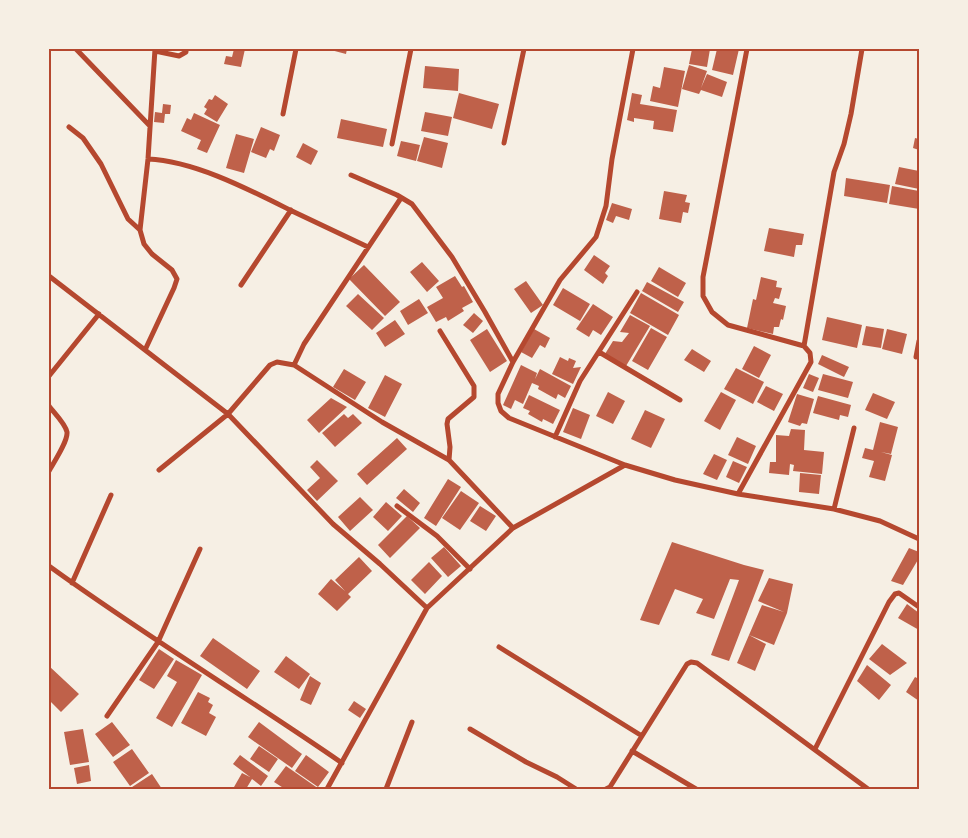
<svg xmlns="http://www.w3.org/2000/svg" width="968" height="838" viewBox="0 0 968 838" font-family="'IBM Plex Serif',serif">
<rect width="100%" height="100%" fill="#f6efe4"/>
<path fill="#bf614a" d="M234,49H245L241,67L224,64L226,56L232,57Z
M327,49H347L346,54Z
M692,49H710L707,67L689,64Z
M717,49H739L733,75L712,70Z
M689,65L707,71L701,88L707,74L727,82L722,97L701,90L699,94L682,89Z
M425,66L459,69L458,91L423,88Z
M664,67L685,71L678,107L650,101L653,86L660,88Z
M459,93L499,104L492,129L453,118Z
M632,93L642,95L640,104L677,110L673,132L653,129L654,121L634,118V122L627,120Z
M215,95L228,104L217,122L204,114L207,109L204,107L209,99L212,100Z
M163,104L171,105L170,114H165L164,123L154,122L155,112L162,113Z
M425,112L452,117L448,136L421,131Z
M194,113L220,125L207,153L197,149L201,140L181,131L187,118L191,120Z
M341,119L387,129L383,147L337,138Z
M261,127L280,135L274,151L270,149L266,158L251,152Z
M236,134L254,139L244,173L226,168Z
M424,137L448,143L442,168L417,161Z
M915,138L919,139V150L913,148Z
M401,141L420,145L416,161L397,156Z
M303,143L318,151L311,165L296,157Z
M899,167L919,171V189L895,184Z
M846,178L890,185L887,203L844,196Z
M892,186L919,191V209L889,204Z
M664,191L687,195L685,202L690,203L688,213L683,212L681,223L659,219Z
M612,203L632,209L629,220L616,216L613,223L606,220Z
M769,228L804,234L802,245H796L794,257L764,251Z
M594,255L610,266L605,273L608,276L603,284L584,270Z
M422,262L439,281L427,292L410,272Z
M364,265L400,302L385,316L349,279Z
M659,267L686,283L678,297L651,281Z
M455,276L462,287L464,286L473,302L462,308L464,311L448,321L446,317L436,322L427,307L443,298L436,287Z
M761,277L777,281L776,287L782,288L779,299L775,298L773,303L786,306L783,320L781,319L779,327H774L773,334L747,328L753,299L756,300Z
M526,281L543,305L531,313L514,289Z
M647,282L684,302L678,312L642,291Z
M563,288L590,304L580,321L553,305Z
M641,293L679,315L668,335L630,313Z
M358,294L384,318L372,330L346,306Z
M419,299L428,313L408,325L400,311Z
M593,304L613,317L601,335L593,330L589,337L576,329Z
M474,313L483,321L473,333L463,325Z
M630,315L650,326L626,366L605,354L613,341L622,342L629,333L620,332Z
M827,317L862,325L857,348L822,340Z
M395,320L405,334L385,347L376,333Z
M866,326L884,329L881,348L862,345Z
M651,328L667,337L648,370L632,361Z
M487,329L507,361L490,372L470,340Z
M534,329L550,338L545,348L540,345L532,358L521,352Z
M887,329L907,334L902,354L882,349Z
M754,346L771,355L759,378L742,369Z
M692,349L711,361L704,372L684,360Z
M822,355L849,367L844,377L818,364Z
M560,357L568,361L569,358L576,361L573,368L581,367L573,384L552,374Z
M521,365L537,373L535,379L540,369L571,386L565,398L558,394L556,399L538,389L539,386L532,383L523,404L515,400L511,409L503,405Z
M736,368L764,382L753,404L724,389Z
M344,369L366,382L355,400L333,387Z
M809,374L819,378L813,392L803,388Z
M823,374L853,382L848,398L818,390Z
M385,375L402,384L385,417L368,408Z
M766,386L783,394L774,411L757,402Z
M608,392L625,401L613,424L596,416Z
M721,392L736,400L720,430L704,421Z
M873,393L895,402L887,419L865,410Z
M797,394L814,399L807,424L802,423L800,426L788,422Z
M529,395L560,410L553,424L543,419L542,422L528,414L530,411L523,408Z
M818,396L851,405L848,417L840,415L839,420L813,413Z
M331,398L347,407L319,433L307,420Z
M573,408L590,415L581,439L563,432Z
M645,410L665,419L651,448L631,439Z
M344,414L348,418L353,414L362,423L335,447L322,433Z
M880,422L898,427L891,454L881,452L892,455L885,481L869,477L874,461L862,458L865,448L873,450Z
M791,429L805,430L804,450L824,452L822,474L793,471L794,465L790,464L789,475L769,473L770,462H776V435L789,436Z
M737,437L756,446L748,464L728,455Z
M397,438L407,449L367,485L357,474Z
M714,454L727,460L717,480L703,474Z
M317,460L338,481L317,501L307,490L320,478L310,467Z
M733,461L747,467L739,483L726,477Z
M800,473L821,475L819,494L799,492Z
M448,479L461,487L436,526L424,518Z
M404,489L420,503L413,512L396,498Z
M461,491L479,503L460,530L442,518Z
M360,497L373,510L350,531L338,517Z
M386,502L402,516L388,531L373,517Z
M480,506L496,516L486,531L470,521Z
M407,516L420,528L390,558L378,545Z
M672,542L744,565L764,570L729,661L711,655L739,580L730,579L714,619L696,613L703,599L675,589L659,625L640,620Z
M444,547L461,566L448,577L431,558Z
M909,548L919,552V558L903,585L891,581Z
M359,557L372,571L348,594L351,597L337,611L318,594L331,579L345,591L335,580Z
M429,562L442,576L425,594L411,580Z
M769,578L793,584L787,613L774,645L749,635L762,605L784,612L758,601Z
M907,604L919,613V630L898,618Z
M749,635L766,644L755,671L737,663Z
M213,638L260,671L247,689L200,656Z
M882,644L907,663L890,675L869,659Z
M159,649L174,659L154,689L139,680Z
M286,656L310,674L299,689L274,672Z
M176,660L202,675L172,727L156,718L177,682L167,676Z
M867,665L891,685L879,700L857,681Z
M49,666L79,694L61,712L49,700Z
M310,676L321,683L311,705L300,700Z
M915,677L919,679V701L906,692Z
M198,692L210,698L208,702L213,705L209,713L216,717L206,736L181,723Z
M354,701L366,709L360,718L348,710Z
M112,722L130,745L113,757L95,734Z
M259,722L302,754L292,768L248,737Z
M83,729L89,762L70,765L64,732Z
M259,746L278,759L269,772L250,759Z
M132,749L149,773L130,786L113,762Z
M240,755L268,776L261,786L252,779L246,789H239L234,787L242,773L250,777L233,764Z
M306,755L329,772L318,787L295,771Z
M89,765L91,781L77,784L74,768Z
M286,766L319,789H285L274,782Z
M152,774L162,789H129Z"/>
<g fill="none" stroke-linecap="round" stroke-linejoin="round">
<path stroke="#b5482f" stroke-width="5" d="M76,49L149,125
M633,49L612,159L606,206L596,237L560,280L513,362L498,394V403L501,411L509,418L625,465L675,480L738,494L834,509L880,521L919,539
M155,51L179,56L186,52V49
M283,114L296,49
M69,127L83,138L101,164L128,219L140,230
M504,143L524,49
M392,144L411,49
M148,159C195,161 250,190 292,211C317,223 343,235 368,247
M351,175L397,195L412,204L452,257L485,312L513,362
M49,276L228,414L333,524L380,564L427,608
M241,285L291,210
M440,331L474,386V397L448,419L447,424L450,447L449,460
M804,346L834,172L844,144L851,114L862,49
M145,350L174,288L177,279L172,270L152,254L144,244L140,230L148,159L155,49
M599,352L680,400
M916,357L919,341
M294,365L304,344L401,198
M49,376L99,314
M49,406C54,413 65,423 67,432C68,441 54,462 49,471
M555,437L580,381L637,292
M159,470L228,414L270,365L277,362L294,365L382,422L449,460L513,528
M738,494L811,362L810,353L804,346L728,325L712,312L703,296V277L747,49
M397,506L437,536L470,569
M834,509L854,428
M49,566C144,635 245,696 342,763
M72,583L111,495
M499,647L642,736
M107,716L158,642L200,549
M470,729L526,762L557,777L576,789
M815,749L889,602L895,594L899,593L919,607
M632,751L696,789
M327,789L427,608L513,528L625,465
M386,789L412,722
M606,789L610,787L687,664L691,662L697,663L868,789"/>
</g>
<rect width="968" height="838" fill="none" stroke="#f6efe4" stroke-width="100"/>
<rect x="50" y="50" width="868" height="738" fill="none" stroke="#b5482f" stroke-width="2"/>
</svg>
